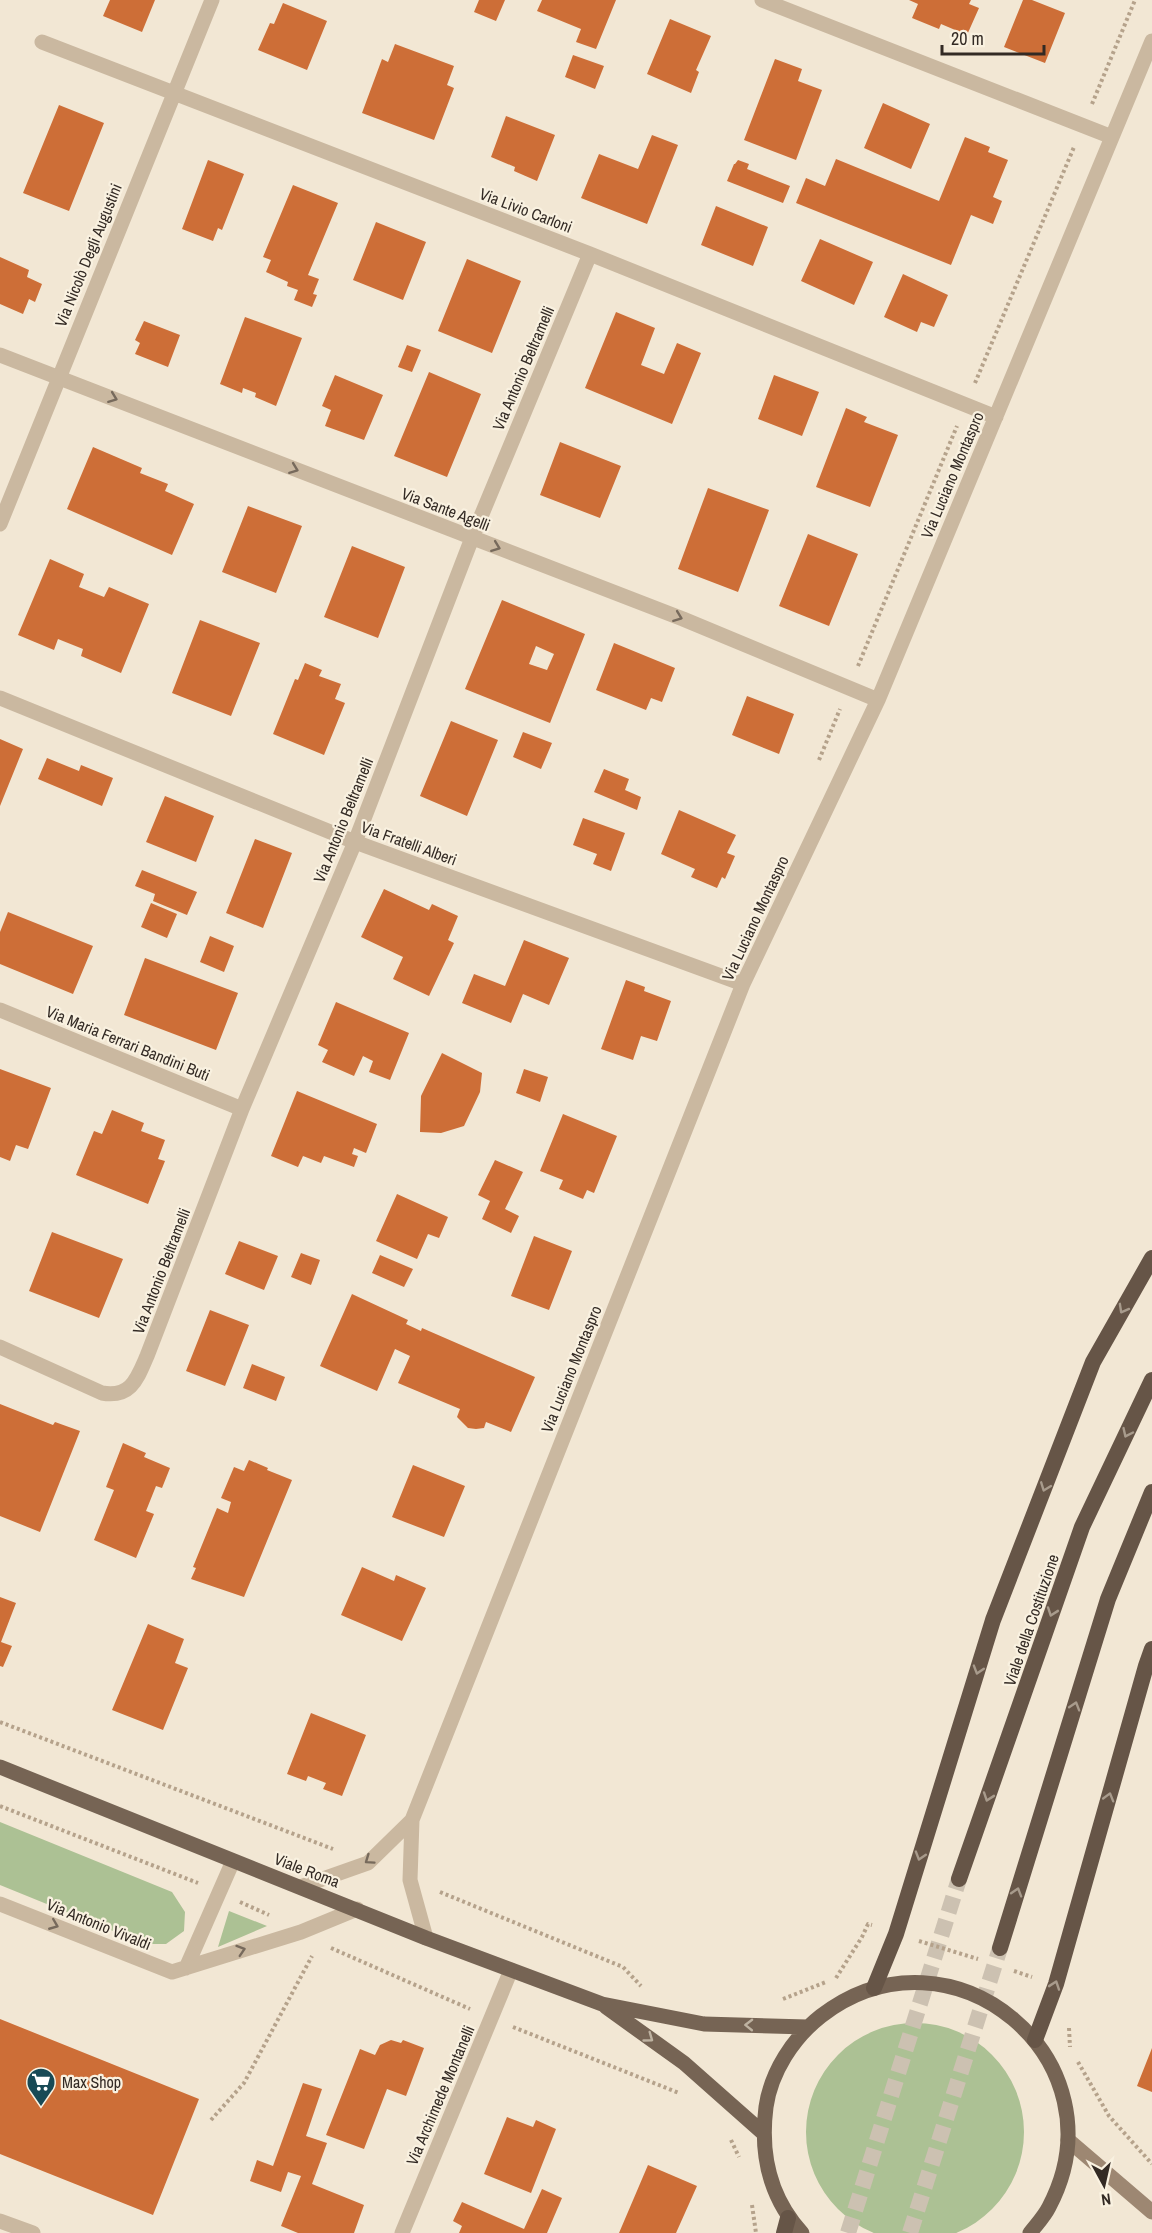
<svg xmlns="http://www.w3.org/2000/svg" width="1152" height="2233" viewBox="0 0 1152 2233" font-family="'Archivo Narrow',sans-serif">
<rect width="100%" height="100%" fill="#f2e7d4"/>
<path fill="#acc194" d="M0,1822L172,1892L185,1912L184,1931L166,1944H145L0,1885Z
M229,1911L267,1926L218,1947Z
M806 2132a109 109 0 1 1 218 0a109 109 0 1 1-218 0Z"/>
<path fill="#cd6e37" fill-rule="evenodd" d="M110,0H155L142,32L103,16Z
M479,0H505L496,21L474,12Z
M542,0H616L596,49L576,42L581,29L537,11Z
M909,0H971L969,4L979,8L967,35L941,24L939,29L912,18L918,4Z
M1023,0H1032L1065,13L1045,63L1004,47Z
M283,3L327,21L307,70L258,50L270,23L274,24Z
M670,19L711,36L696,70L699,72L691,93L647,74Z
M395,44L454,66L447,85L454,88L434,140L362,113L382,59L388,62Z
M573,55L604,66L595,89L565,77Z
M775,59L802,69L798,81L822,90L796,160L744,140Z
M883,103L930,124L911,169L864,148Z
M59,105L104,123L69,211L23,193Z
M506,116L555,135L537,181L514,171L515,167L491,157Z
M652,135L678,145L647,224L581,198L599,154L638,169Z
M965,137L990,147L988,152L1008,160L993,197L1002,201L993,224L971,215L951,265L796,203L806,178L825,186L836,159L939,201Z
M208,160L244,174L222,230L218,228L213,241L182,229Z
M738,160L749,164L747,169L790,186L783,203L727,181L734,164H735Z
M293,185L338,203L308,275L319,279L313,294L317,295L312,307L294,300L298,290L287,286L288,282L266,272L271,260L263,257Z
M716,206L768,227L753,266L701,245Z
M376,222L426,242L403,300L353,280Z
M820,239L873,262L854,305L801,281Z
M0,257L29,270L27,277L42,284L35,302L29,299L23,314L0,304Z
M467,259L521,281L492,353L438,331Z
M903,274L948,295L934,327L921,322L917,332L884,317Z
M616,312L655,328L641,365L664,374L677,343L701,353L672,424L585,388Z
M245,317L302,338L276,406L255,397L256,393L243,388L242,393L220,384Z
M144,321L180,335L168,367L135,354L140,343L135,340Z
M407,345L421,350L412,372L398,367Z
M429,372L481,394L447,477L394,456Z
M335,375L383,395L364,440L325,426L331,410L322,406Z
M774,375L819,392L802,436L758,419Z
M846,408L867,417L864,422L898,435L870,507L816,487Z
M560,442L621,466L600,518L540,495Z
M93,447L142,468L140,473L168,484L165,491L194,504L172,555L67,509Z
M708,488L769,510L738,592L678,569Z
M248,506L302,526L276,593L222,572Z
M808,534L858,554L829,626L779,606Z
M352,546L405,567L378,638L324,617Z
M50,559L84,574L79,587L104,597L109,587L149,604L121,673L81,656L83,649L58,639L54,650L18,635Z
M502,600L585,634L550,723L465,689ZM536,646L554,654L547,670L529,664Z
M200,620L260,643L231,716L172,693Z
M614,643L675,668L662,702L651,698L646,710L596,690Z
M305,663L322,670L319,676L341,684L335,699L345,703L324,755L273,734L295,679L298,680Z
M747,696L794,714L779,754L732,735Z
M451,721L498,740L467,816L420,796Z
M523,732L552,743L541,769L513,757Z
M0,739L23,749L0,806Z
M47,758L79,771L81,765L113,778L102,806L38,779Z
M604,769L629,779L625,790L641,797L637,810L594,792Z
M165,796L214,816L196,862L146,842Z
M679,810L736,835L727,853L735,856L725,879L722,877L717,888L691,877L695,869L661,854Z
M583,818L625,833L611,871L593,864L597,854L573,845Z
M255,839L292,853L263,928L226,913Z
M142,870L197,892L187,915L153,901L155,894L135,886Z
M384,889L429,910L432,904L458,916L448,940L454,943L429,996L393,979L403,957L361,937Z
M151,903L177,914L167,938L141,927Z
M8,912L93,946L73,994L0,964V932Z
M210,936L234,946L224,972L200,962Z
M524,940L569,958L549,1005L523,994L511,1023L462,1003L474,974L505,986Z
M145,958L238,993L216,1050L124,1015Z
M626,980L645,987L644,991L671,1001L657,1041L641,1036L633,1060L601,1049Z
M336,1002L409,1033L390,1080L369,1072L373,1061L363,1056L354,1076L322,1062L328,1050L318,1045Z
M442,1053L482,1073L480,1092L464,1126L441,1133L420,1132L421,1096Z
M0,1069L51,1088L28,1149L16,1145L10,1161L0,1157Z
M524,1069L548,1077L540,1102L516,1093Z
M297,1091L377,1124L366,1153L354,1148L352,1154L358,1156L354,1167L324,1156L321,1163L303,1156L298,1167L271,1156Z
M112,1110L144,1123L141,1131L165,1140L158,1159L165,1161L148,1204L76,1175L94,1131L102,1134Z
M563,1114L617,1136L594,1193L587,1190L583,1199L559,1189L563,1180L540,1171Z
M495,1160L523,1172L505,1209L519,1216L511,1233L482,1219L490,1201L478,1195Z
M397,1194L448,1217L439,1238L428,1234L417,1259L376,1241Z
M52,1232L123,1259L99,1318L29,1291Z
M534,1236L572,1251L549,1310L511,1296Z
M239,1241L278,1256L264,1290L225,1274Z
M301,1253L320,1260L311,1285L291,1277Z
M380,1255L413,1269L404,1287L372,1273Z
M352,1294L408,1320L406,1324L421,1331L422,1328L535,1377L511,1432L486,1422L484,1428L476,1429L468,1428L457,1417L460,1409L398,1383L410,1356L395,1349L377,1391L320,1366Z
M210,1310L249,1325L225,1386L186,1371Z
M252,1364L285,1377L276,1401L243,1388Z
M0,1404L53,1425L55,1422L80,1431L40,1532L0,1516Z
M123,1443L146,1453L144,1457L170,1468L162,1488L156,1486L146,1511L154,1514L136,1558L94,1540L114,1490L106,1487Z
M249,1460L268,1468L267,1470L292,1480L244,1597L191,1579L196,1568L193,1567L217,1508L228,1513L231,1502L221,1498L234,1467L244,1471Z
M413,1465L465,1486L444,1537L392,1517Z
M362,1567L394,1581L396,1575L426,1588L402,1641L341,1615Z
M0,1597L16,1603L1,1642L12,1646L3,1667L0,1666Z
M148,1624L184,1639L175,1663L188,1668L163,1730L112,1710Z
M311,1713L366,1735L342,1796L323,1789L326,1783L308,1776L306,1781L287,1774Z
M0,2019L199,2099L153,2215L0,2154Z
M391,2040L401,2043L403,2040L424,2048L406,2096L387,2089L364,2149L326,2135L360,2049L375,2055L380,2045Z
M1152,2048V2092L1137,2086Z
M303,2083L322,2089L306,2136L327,2143L312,2184L364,2205L354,2233H298L281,2226L301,2176L288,2172L281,2192L250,2181L257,2160L273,2166Z
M507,2117L533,2127L536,2120L556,2129L531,2193L484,2174Z
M648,2165L697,2186L676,2233H619Z
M542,2189L562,2198L547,2233H459L462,2226L453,2221L462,2202L524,2229Z"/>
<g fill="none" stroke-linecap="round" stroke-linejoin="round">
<path stroke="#ccc1b1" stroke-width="16" stroke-dasharray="16 8" stroke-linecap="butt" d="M848,2233L959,1879
M910,2233L1000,1948"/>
<path stroke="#b5a28b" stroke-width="4" stroke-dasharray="3 3" stroke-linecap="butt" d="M1092,104L1135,0
M975,383L1074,147
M858,666L957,426
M819,760L840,709
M0,1722L333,1849
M0,1806L198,1883
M440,1892L623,1967L641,1986
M240,1902L269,1915
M919,1941L978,1959
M331,1948L470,2009
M1014,1971L1032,1977
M836,1978L862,1937L868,1924L872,1925
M783,1999L826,1982
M513,2027L679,2093
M1069,2028L1070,2047
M1078,2062L1109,2116L1152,2164
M211,2120L244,2083L312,1956
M731,2140L739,2157
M752,2205L756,2233"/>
<path stroke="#cab8a0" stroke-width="15" d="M762,0L1112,137
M42,42L590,254L996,417
M0,355L683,619L878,700
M0,524L212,0
M0,698L355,842L743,984
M0,1010L242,1109
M0,1347L102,1393C131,1398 137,1379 147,1356L242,1109L355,842L472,538L590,254
M300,1887L368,1863L412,1820
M0,1904L172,1972L301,1932L357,1909
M426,1938L410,1880L412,1820L743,984L878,700L1152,41
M186,1968L233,1861
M0,2221L33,2233
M402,2233L511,1970"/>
<path stroke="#9d8772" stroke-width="15" d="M1068,2140L1152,2212"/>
<path stroke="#766454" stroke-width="15" d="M0,1767L426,1938L602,2004L704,2024L807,2027
M606,2007L684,2063L763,2133
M802,2233C770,2198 760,2154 766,2107C771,2072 793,2038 821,2016C952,1915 1126,2061 1049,2207C1044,2217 1036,2225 1030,2233"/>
<path stroke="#665547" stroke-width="16" d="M959,1879L1082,1527L1152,1380
M1000,1948L1108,1599L1152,1492
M874,1988L896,1934L993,1620L1093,1362L1152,1258
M1035,2040L1056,1984L1146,1666L1152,1649
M784,2233L788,2218"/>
</g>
<defs><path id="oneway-chevron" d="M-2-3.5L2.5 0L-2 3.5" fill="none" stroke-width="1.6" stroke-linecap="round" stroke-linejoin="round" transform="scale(1.5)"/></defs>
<g stroke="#776a5c">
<use href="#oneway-chevron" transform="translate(113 398) rotate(21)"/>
<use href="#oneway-chevron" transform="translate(294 469) rotate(21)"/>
<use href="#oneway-chevron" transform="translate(496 547) rotate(21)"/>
<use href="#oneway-chevron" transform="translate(678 617) rotate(21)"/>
<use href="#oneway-chevron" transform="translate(369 1860) rotate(145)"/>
<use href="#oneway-chevron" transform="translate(54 1925) rotate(22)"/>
<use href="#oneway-chevron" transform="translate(241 1950) rotate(-18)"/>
</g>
<g stroke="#a89b8c">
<use href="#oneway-chevron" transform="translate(1123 1309) rotate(119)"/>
<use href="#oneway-chevron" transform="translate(1127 1433) rotate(115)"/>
<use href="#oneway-chevron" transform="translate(1045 1487) rotate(111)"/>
<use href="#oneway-chevron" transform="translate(1052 1612) rotate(109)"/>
<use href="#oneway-chevron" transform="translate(978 1670) rotate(107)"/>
<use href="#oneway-chevron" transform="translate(1075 1706) rotate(-73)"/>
<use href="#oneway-chevron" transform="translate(988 1797) rotate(109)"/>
<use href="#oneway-chevron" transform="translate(1109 1797) rotate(-74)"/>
<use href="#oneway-chevron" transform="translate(920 1856) rotate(107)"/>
<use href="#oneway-chevron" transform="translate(1017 1892) rotate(-73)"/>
<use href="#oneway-chevron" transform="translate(1055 1985) rotate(-71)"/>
</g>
<g stroke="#beb2a1">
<use href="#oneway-chevron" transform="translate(749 2025) rotate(-179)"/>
<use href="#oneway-chevron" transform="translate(649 2038) rotate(36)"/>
</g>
<defs>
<g id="supermarket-pin" transform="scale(1.5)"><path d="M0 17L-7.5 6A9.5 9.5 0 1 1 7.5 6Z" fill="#184a56" stroke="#f9f1e0"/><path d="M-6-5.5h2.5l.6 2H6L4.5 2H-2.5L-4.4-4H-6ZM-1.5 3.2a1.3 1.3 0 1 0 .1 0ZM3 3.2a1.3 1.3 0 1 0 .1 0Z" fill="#fff"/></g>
</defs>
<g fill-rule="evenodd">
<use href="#supermarket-pin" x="41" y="2082"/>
</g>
<g text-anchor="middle" stroke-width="4.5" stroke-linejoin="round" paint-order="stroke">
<g font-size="16" fill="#332a24" stroke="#f9f1e0">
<text transform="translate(526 210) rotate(21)" y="6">Via Livio Carloni</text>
<text transform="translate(88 255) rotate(-68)" y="6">Via Nicolò Degli Augustini</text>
<text transform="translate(523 368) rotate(-67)" y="6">Via Antonio Beltramelli</text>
<text transform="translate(952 475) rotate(-67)" y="6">Via Luciano Montaspro</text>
<text transform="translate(446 509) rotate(21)" y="6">Via Sante Agelli</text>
<text transform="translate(343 820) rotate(-68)" y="6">Via Antonio Beltramelli</text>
<text transform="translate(409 843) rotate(20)" y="6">Via Fratelli Alberi</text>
<text transform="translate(755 918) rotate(-65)" y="6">Via Luciano Montaspro</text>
<text transform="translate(128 1043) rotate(22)" y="6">Via Maria Ferrari Bandini Buti</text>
<text transform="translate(161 1271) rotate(-69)" y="6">Via Antonio Beltramelli</text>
<text transform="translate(571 1369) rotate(-68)" y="6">Via Luciano Montaspro</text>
<text transform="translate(1031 1620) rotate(-71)" y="6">Viale della Costituzione</text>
<text transform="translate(307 1870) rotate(21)" y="6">Viale Roma</text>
<text transform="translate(99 1924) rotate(22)" y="6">Via Antonio Vivaldi</text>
<text transform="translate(440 2095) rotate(-67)" y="6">Via Archimede Montanelli</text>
</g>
<g font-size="16" fill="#332a24" stroke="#f9f1e0" text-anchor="start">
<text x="62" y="2088">Max Shop</text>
</g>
</g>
<g transform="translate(1104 2185) rotate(172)" stroke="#f9f1e0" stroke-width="4.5" paint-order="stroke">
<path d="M0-4.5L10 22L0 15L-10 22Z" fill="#332a24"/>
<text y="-9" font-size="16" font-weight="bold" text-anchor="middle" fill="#332a24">N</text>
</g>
<path d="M942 45v9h102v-9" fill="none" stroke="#332a24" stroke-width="3"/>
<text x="951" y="45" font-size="18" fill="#332a24" stroke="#f9f1e0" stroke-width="4.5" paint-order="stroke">20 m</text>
</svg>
